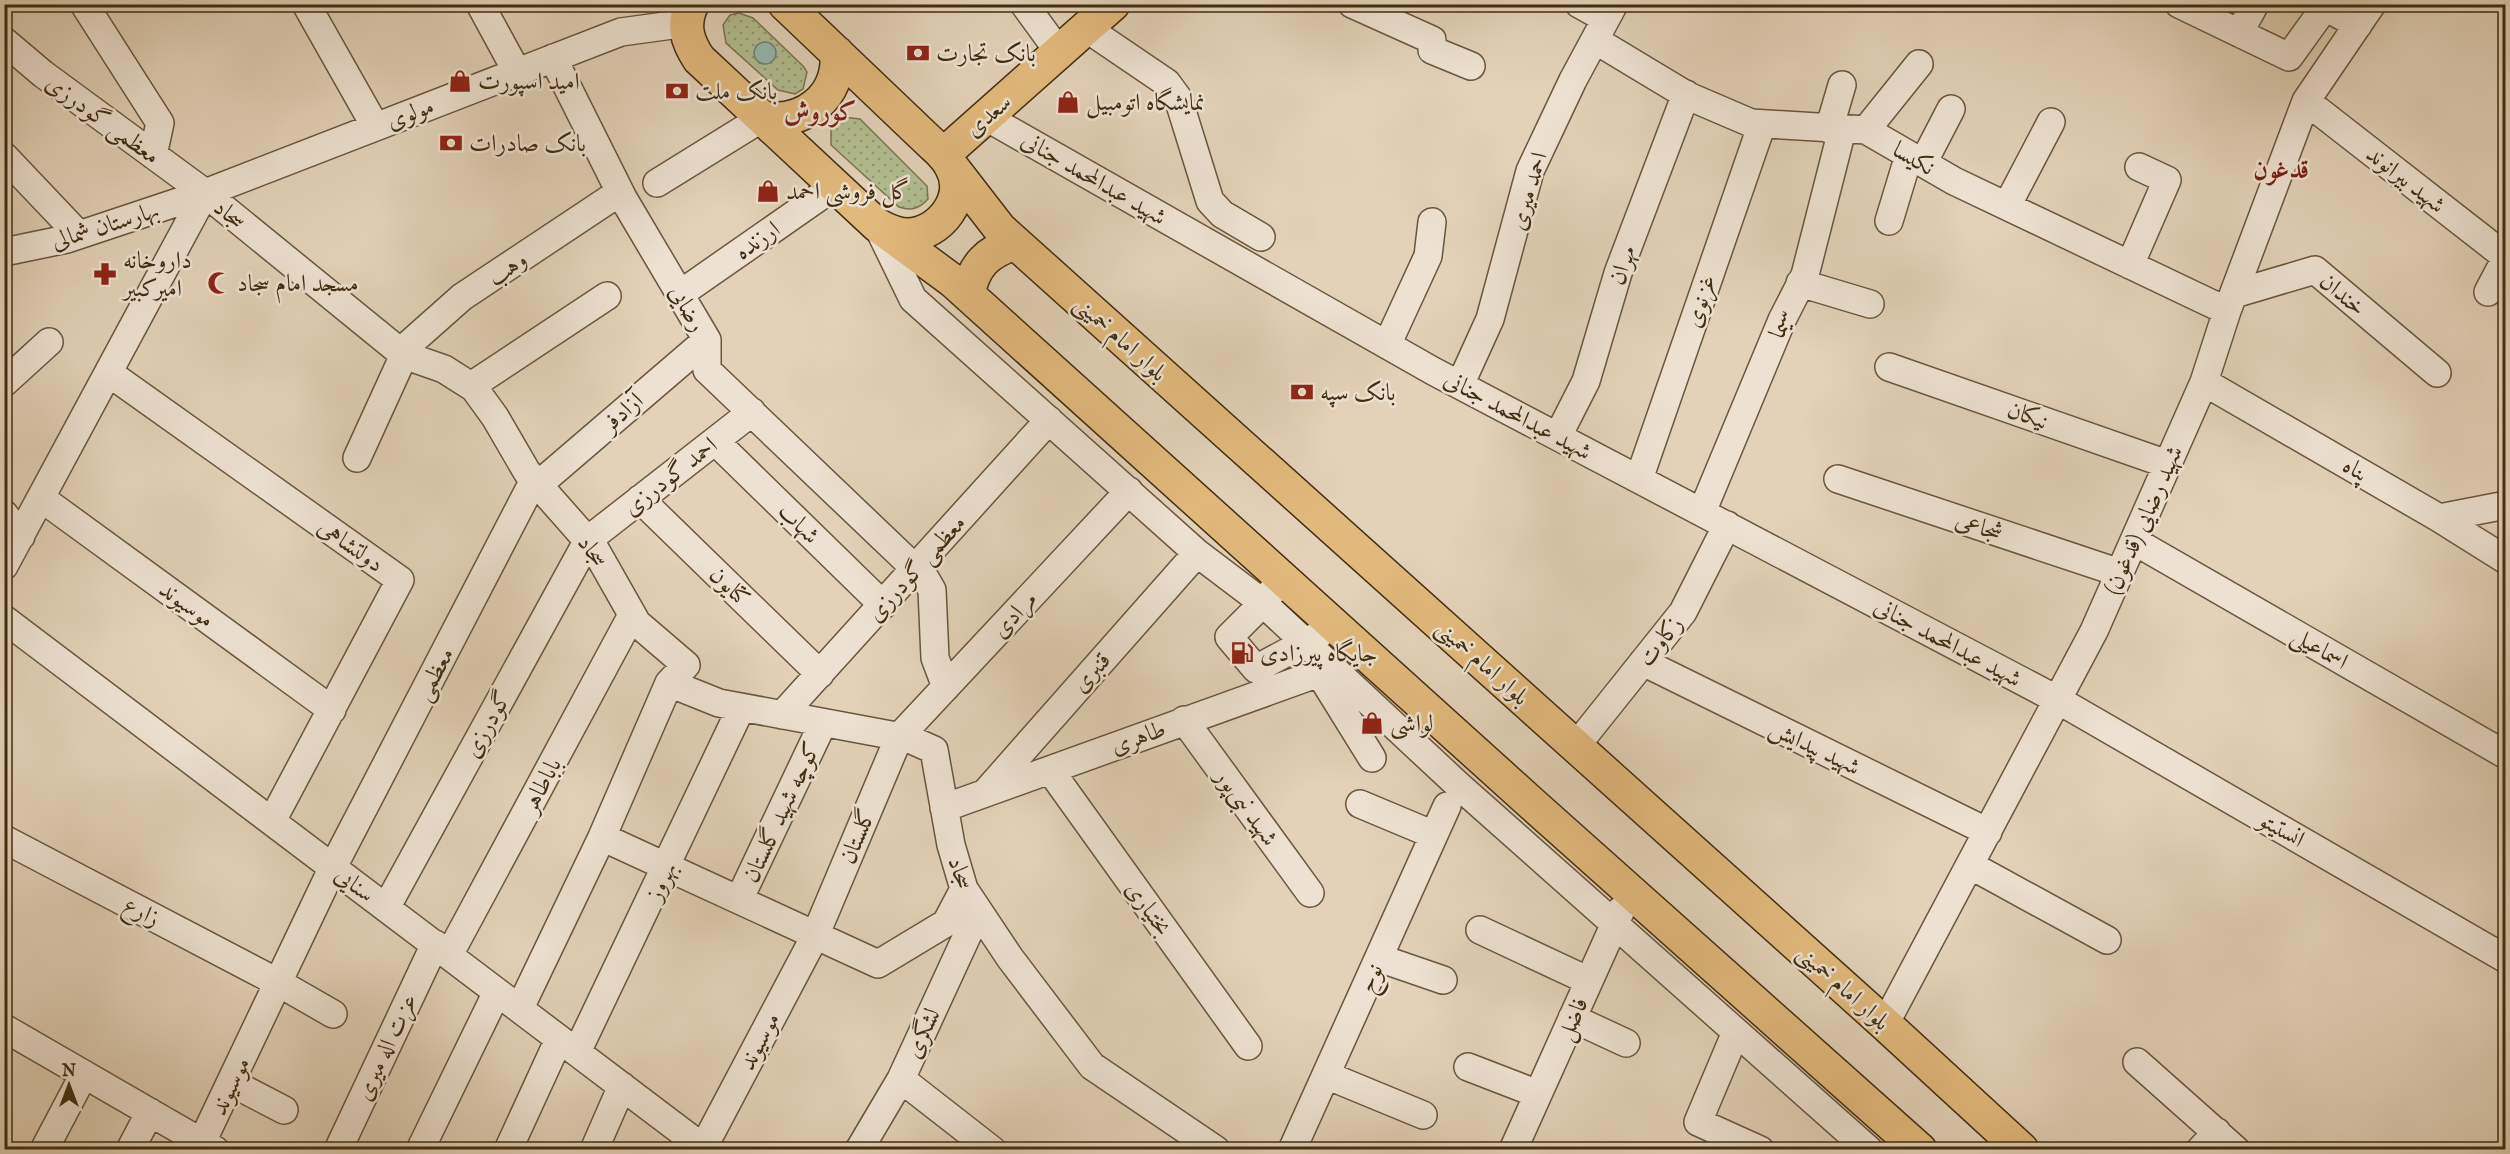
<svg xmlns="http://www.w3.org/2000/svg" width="2510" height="1154" viewBox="0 0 2510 1154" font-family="'IM FELL English',Amiri,serif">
<defs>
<pattern id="grass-dots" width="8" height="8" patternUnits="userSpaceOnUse" patternTransform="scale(1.5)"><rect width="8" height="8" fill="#b2bd90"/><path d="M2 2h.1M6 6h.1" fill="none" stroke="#929a74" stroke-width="1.8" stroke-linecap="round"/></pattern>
</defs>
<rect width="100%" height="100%" fill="#e3d2b8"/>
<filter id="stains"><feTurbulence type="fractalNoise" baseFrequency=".00333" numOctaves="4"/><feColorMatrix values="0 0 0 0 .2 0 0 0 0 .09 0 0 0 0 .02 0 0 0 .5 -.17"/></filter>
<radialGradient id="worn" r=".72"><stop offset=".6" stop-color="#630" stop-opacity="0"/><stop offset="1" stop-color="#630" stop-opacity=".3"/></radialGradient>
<path fill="url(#grass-dots)" stroke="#7a7550" stroke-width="1.5" d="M739,13L753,18L804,67L807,72L803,89L795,94L778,90L726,43L723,25L730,15Z
M842,117L860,119L927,186L928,199C919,209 911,211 899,207L831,145V130Z"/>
<path fill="#95b8b0" stroke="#738070" stroke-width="1.5" d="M754 53a11 11 0 1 1 22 0a11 11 0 1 1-22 0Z"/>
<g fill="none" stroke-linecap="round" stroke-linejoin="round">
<g stroke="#6a563b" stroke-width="30">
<path id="minor" d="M84,4L160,123L153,155
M306,4L375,126
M480,4L517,72
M1024,4L1059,52
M1352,4L1432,40V50L1471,66
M1579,4L1606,19
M2179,4L2289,57L2325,7L2358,25
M1086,28L1167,83L1178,98L1210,201L1222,214L1261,237
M2239,33L2255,4
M1595,40L1688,96L1751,123L1866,130L1954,181L2227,311
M4,41L43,74L205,193L404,355L444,369L474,388L495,417L527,472L595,549L637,623L686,665L669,683L719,703L907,738L934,750L951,845L964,889L1010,958L1092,1066L1216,1150
M553,58L623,198L707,340V370L925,578L932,590L935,658L946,687
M2306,101L2506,257
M986,117L1433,371L2058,700L2506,959
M1829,129L1842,85
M1866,130L1919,64
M4,156L79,235
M1923,163L1951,109
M657,183L762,118
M2007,206L2051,122
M1889,221L1909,155
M877,225L913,299L1197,553L1263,603L1457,784L1869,1150
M4,252L67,239L205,193L621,32L687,23
M2130,265L2167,180L2139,167
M1800,283L1870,304
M2488,292L2506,258
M680,294L835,186
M2234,294L2315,270L2437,373
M1387,345L1428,256L1432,222
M400,352L462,297L620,192
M1889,367L2167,464
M109,373L400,580L272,821
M2204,382L2439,518L2506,560
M4,383L49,342
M1460,385L1490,319L1530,171L1573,80L1614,4
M471,386L607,296
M1558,436L1586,381L1618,273L1686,94
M715,441L883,605
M357,458L404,355
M1639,479L1762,124
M1838,479L2120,573
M538,485L707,340
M41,498L332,710
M640,499L820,674
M1702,512L1782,320L1805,275L1842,130
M4,514L21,536
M2439,518L2506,505
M2134,541L2506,755
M4,566L205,193
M1273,590L1263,603L1229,637L1256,669L1319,635
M4,619L706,1150
M1643,662L1988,832
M1318,671L1372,758
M782,715L1049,420
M1184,720L1310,893
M1576,746L1683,612L1727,525
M1050,770L1248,1046
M986,792L1197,553
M1360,804L1434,835
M944,808L1333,668
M602,837L878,964L946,923L964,889
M4,839L279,983L333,1014
M1970,865L2107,940
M739,900L823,723
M386,908L588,540L752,412
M1480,930L1589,981
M449,955L632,615
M1379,958L1443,980
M520,1008L602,837L669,683
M1572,1018L1626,1043
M1885,1024L2094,631L2204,382L2227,311L2306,101L2372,4
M4,1028L215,1150
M1736,1032L1698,1122L1760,1150
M577,1052L741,708
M2137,1062L2236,1150
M1468,1067L1538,1094
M1326,1075L1423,1115
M901,1079L992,1150
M232,1083L284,1110
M202,1142L333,867L534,480
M44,1150L84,1074
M130,1150L150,1112
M338,1150L435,944
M420,1150L497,992
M508,1150L559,1039
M594,1150L622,1086
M702,1150L815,936L899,737L1129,491
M859,1150L901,1079L978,912
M1292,1150L1447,806
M1513,1150L1621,910
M2200,1150L2217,1132"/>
</g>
<g stroke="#412d11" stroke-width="36">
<path id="major" d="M692,4C682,25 687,41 699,59L877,225C886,230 896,235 907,235C940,235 969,197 951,166C947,158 940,151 933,145L785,4
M762,118C804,125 840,97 837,53
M943,155L1113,4
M952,167L1000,229L1885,1024L2022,1150
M877,225L953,281L1530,802L1920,1150
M968,294C974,265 987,252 1015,243"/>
</g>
<use href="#minor" stroke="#ede2d1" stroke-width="27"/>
<use href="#major" stroke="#e2b97c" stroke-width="33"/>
</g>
<defs>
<g id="bank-bare" transform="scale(1.8)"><path d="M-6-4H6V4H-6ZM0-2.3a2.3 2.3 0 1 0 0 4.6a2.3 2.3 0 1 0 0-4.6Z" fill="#8f2418" stroke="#ede2d1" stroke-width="2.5" paint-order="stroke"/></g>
<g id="shop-bare" transform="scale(1.8)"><path d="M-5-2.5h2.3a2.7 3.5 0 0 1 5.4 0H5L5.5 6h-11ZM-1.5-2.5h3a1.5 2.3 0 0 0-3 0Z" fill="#8f2418" stroke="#ede2d1" stroke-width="2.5" paint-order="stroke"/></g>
<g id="pharmacy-bare" transform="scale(1.8)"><path d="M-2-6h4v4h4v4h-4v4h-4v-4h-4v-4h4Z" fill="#8f2418" stroke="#ede2d1" stroke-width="2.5" paint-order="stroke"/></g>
<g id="mosque-bare" transform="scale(1.8)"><path d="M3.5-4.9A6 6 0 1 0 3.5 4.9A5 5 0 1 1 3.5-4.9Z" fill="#8f2418" stroke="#ede2d1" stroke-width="2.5" paint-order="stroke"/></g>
<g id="fuel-bare" transform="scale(1.8)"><path d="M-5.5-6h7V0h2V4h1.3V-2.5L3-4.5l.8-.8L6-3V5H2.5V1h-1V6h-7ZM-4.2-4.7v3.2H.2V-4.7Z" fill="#8f2418" stroke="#ede2d1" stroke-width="2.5" paint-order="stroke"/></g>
</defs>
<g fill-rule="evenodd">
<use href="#bank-bare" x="918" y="53"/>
<use href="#shop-bare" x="460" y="81"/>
<use href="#bank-bare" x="677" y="91"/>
<use href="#shop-bare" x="1068" y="102"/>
<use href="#bank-bare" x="451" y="143"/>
<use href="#shop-bare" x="768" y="191"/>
<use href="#pharmacy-bare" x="105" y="274"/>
<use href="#mosque-bare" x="219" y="283"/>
<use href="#bank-bare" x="1302" y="392"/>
<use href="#fuel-bare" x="1242" y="653"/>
<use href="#shop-bare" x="1372" y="723"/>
</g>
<g text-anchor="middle" stroke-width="5" stroke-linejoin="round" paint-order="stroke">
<g font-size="24" fill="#412d11" stroke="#ede2d1" text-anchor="start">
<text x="936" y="61">بانک تجارت</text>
<text x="478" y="89">امید اسپورت</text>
<text x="695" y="99">بانک ملت</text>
<text x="1086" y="110">نمایشگاه اتومبیل</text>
<text x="469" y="151">بانک صادرات</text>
<text x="786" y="199">گل فروشی احمد</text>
<text x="123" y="268">داروخانه<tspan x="123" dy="28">امیرکبیر</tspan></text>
<text x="237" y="291">مسجد امام سجاد</text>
<text x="1320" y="400">بانک سپه</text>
<text x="1260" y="661">جایگاه پیرزادی</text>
<text x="1390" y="731">لواشی</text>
</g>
<g font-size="24" fill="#412d11" stroke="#ede2d1">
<text transform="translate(410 113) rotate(-21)" y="8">مولوی</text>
<text transform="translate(988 115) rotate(-41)" y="8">سعدی</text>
<text transform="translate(103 119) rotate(36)" y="8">معظمی گودرزی</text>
<text transform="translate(1914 158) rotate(30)" y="8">نکیسا</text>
<text transform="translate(1094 178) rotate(30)" y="8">شهید عبدالمحمد جنانی</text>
<text transform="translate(2406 179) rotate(38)" y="8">شهید بیرانوند</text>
<text transform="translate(1528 191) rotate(-73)" y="8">احمد میری</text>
<text transform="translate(230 214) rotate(39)" y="8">سجاد</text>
<text transform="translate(105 225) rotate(-17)" y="8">بهارستان شمالی</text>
<text transform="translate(757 240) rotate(-35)" y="8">ارزنده</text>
<text transform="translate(1622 265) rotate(-71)" y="8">مهران</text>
<text transform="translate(507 268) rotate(-34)" y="8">وهب</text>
<text transform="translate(2343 294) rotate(40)" y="8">خندان</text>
<text transform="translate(1700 301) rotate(-71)" y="8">غزنوی</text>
<text transform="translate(688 308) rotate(60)" y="8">رضایی</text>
<text transform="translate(1781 324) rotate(-66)" y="8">سیما</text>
<text transform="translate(1121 338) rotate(42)" y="8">بلوار امام خمینی</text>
<text transform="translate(622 412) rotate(-41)" y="8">آزادفر</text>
<text transform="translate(1518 415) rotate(28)" y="8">شهید عبدالمحمد جنانی</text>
<text transform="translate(2028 415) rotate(19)" y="8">نیکان</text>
<text transform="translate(2356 469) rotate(30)" y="8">پناه</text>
<text transform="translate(670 476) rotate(-38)" y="8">احمد گودرزی</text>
<text transform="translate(2143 520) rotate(-66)" y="8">(قدغون) شهید رضایی</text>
<text transform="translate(799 523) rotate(44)" y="8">شهاب</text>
<text transform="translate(1979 526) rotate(18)" y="8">شجاعی</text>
<text transform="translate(351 545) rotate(35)" y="8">دولتشاهی</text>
<text transform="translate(593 551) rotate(54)" y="8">سجاد</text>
<text transform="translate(916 568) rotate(-48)" y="8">معظمی گودرزی</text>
<text transform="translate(730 586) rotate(44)" y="8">کتایون</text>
<text transform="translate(187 604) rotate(36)" y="8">موسیوند</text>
<text transform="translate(1014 614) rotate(-47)" y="8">مرادی</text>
<text transform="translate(1660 641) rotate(-52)" y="8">زکاوت</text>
<text transform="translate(1948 642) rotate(28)" y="8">شهید عبدالمحمد جنانی</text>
<text transform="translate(2320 648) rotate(30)" y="8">اسماعیلی</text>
<text transform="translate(1483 662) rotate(42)" y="8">بلوار امام خمینی</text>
<text transform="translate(1091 672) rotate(-48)" y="8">قنبری</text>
<text transform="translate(434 674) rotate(-62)" y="8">معظمی</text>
<text transform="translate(487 724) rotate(-61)" y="8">گودرزی</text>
<text transform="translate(1138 737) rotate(-20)" y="8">طاهری</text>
<text transform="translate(1815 747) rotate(26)" y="8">شهید پیدایش</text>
<text transform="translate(541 785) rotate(-62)" y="8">باباطاهر</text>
<text transform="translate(1247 807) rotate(54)" y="8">شهید نبی‌پور</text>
<text transform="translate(781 812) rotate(-65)" y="8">کوچه شهید گلستان</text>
<text transform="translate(2282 829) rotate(30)" y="8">انستیتو</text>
<text transform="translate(857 836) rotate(-67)" y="8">گلستان</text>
<text transform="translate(961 873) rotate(71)" y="8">سجاد</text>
<text transform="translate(661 881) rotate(-64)" y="8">بهروز</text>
<text transform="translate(355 884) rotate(37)" y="8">سنایی</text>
<text transform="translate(1149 908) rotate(54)" y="8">بختیاری</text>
<text transform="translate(142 911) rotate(28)" y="8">زارع</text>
<text transform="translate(1370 978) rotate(-66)" y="8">نوح</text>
<text transform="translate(1844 987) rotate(42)" y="8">بلوار امام خمینی</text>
<text transform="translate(1572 1019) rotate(-66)" y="8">فاضل</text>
<text transform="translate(922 1033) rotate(-65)" y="8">لشگری</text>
<text transform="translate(759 1041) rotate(-62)" y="8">موسیوند</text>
<text transform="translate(386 1047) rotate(-65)" y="8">عزت اله میری</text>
<text transform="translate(230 1086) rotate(-64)" y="8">موسیوند</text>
</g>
<g font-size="26" font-weight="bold" fill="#7a1f14" stroke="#ede2d1">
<text x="820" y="120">کوروش</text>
<text x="2281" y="178">قدغون</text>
</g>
</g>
<rect width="2510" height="1154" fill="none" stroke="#e3d2b8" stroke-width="24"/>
<rect x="6" y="6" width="2498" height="1142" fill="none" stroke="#412d11" stroke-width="3"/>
<rect x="12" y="12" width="2486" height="1130" fill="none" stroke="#412d11" stroke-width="1.5"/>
<g transform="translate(69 1085)" stroke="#ede2d1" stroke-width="4.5" paint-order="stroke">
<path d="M0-4.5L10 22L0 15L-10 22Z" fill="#412d11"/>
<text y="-9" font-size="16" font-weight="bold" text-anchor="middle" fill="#412d11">N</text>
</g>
<rect width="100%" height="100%" filter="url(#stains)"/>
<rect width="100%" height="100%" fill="url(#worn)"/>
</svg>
